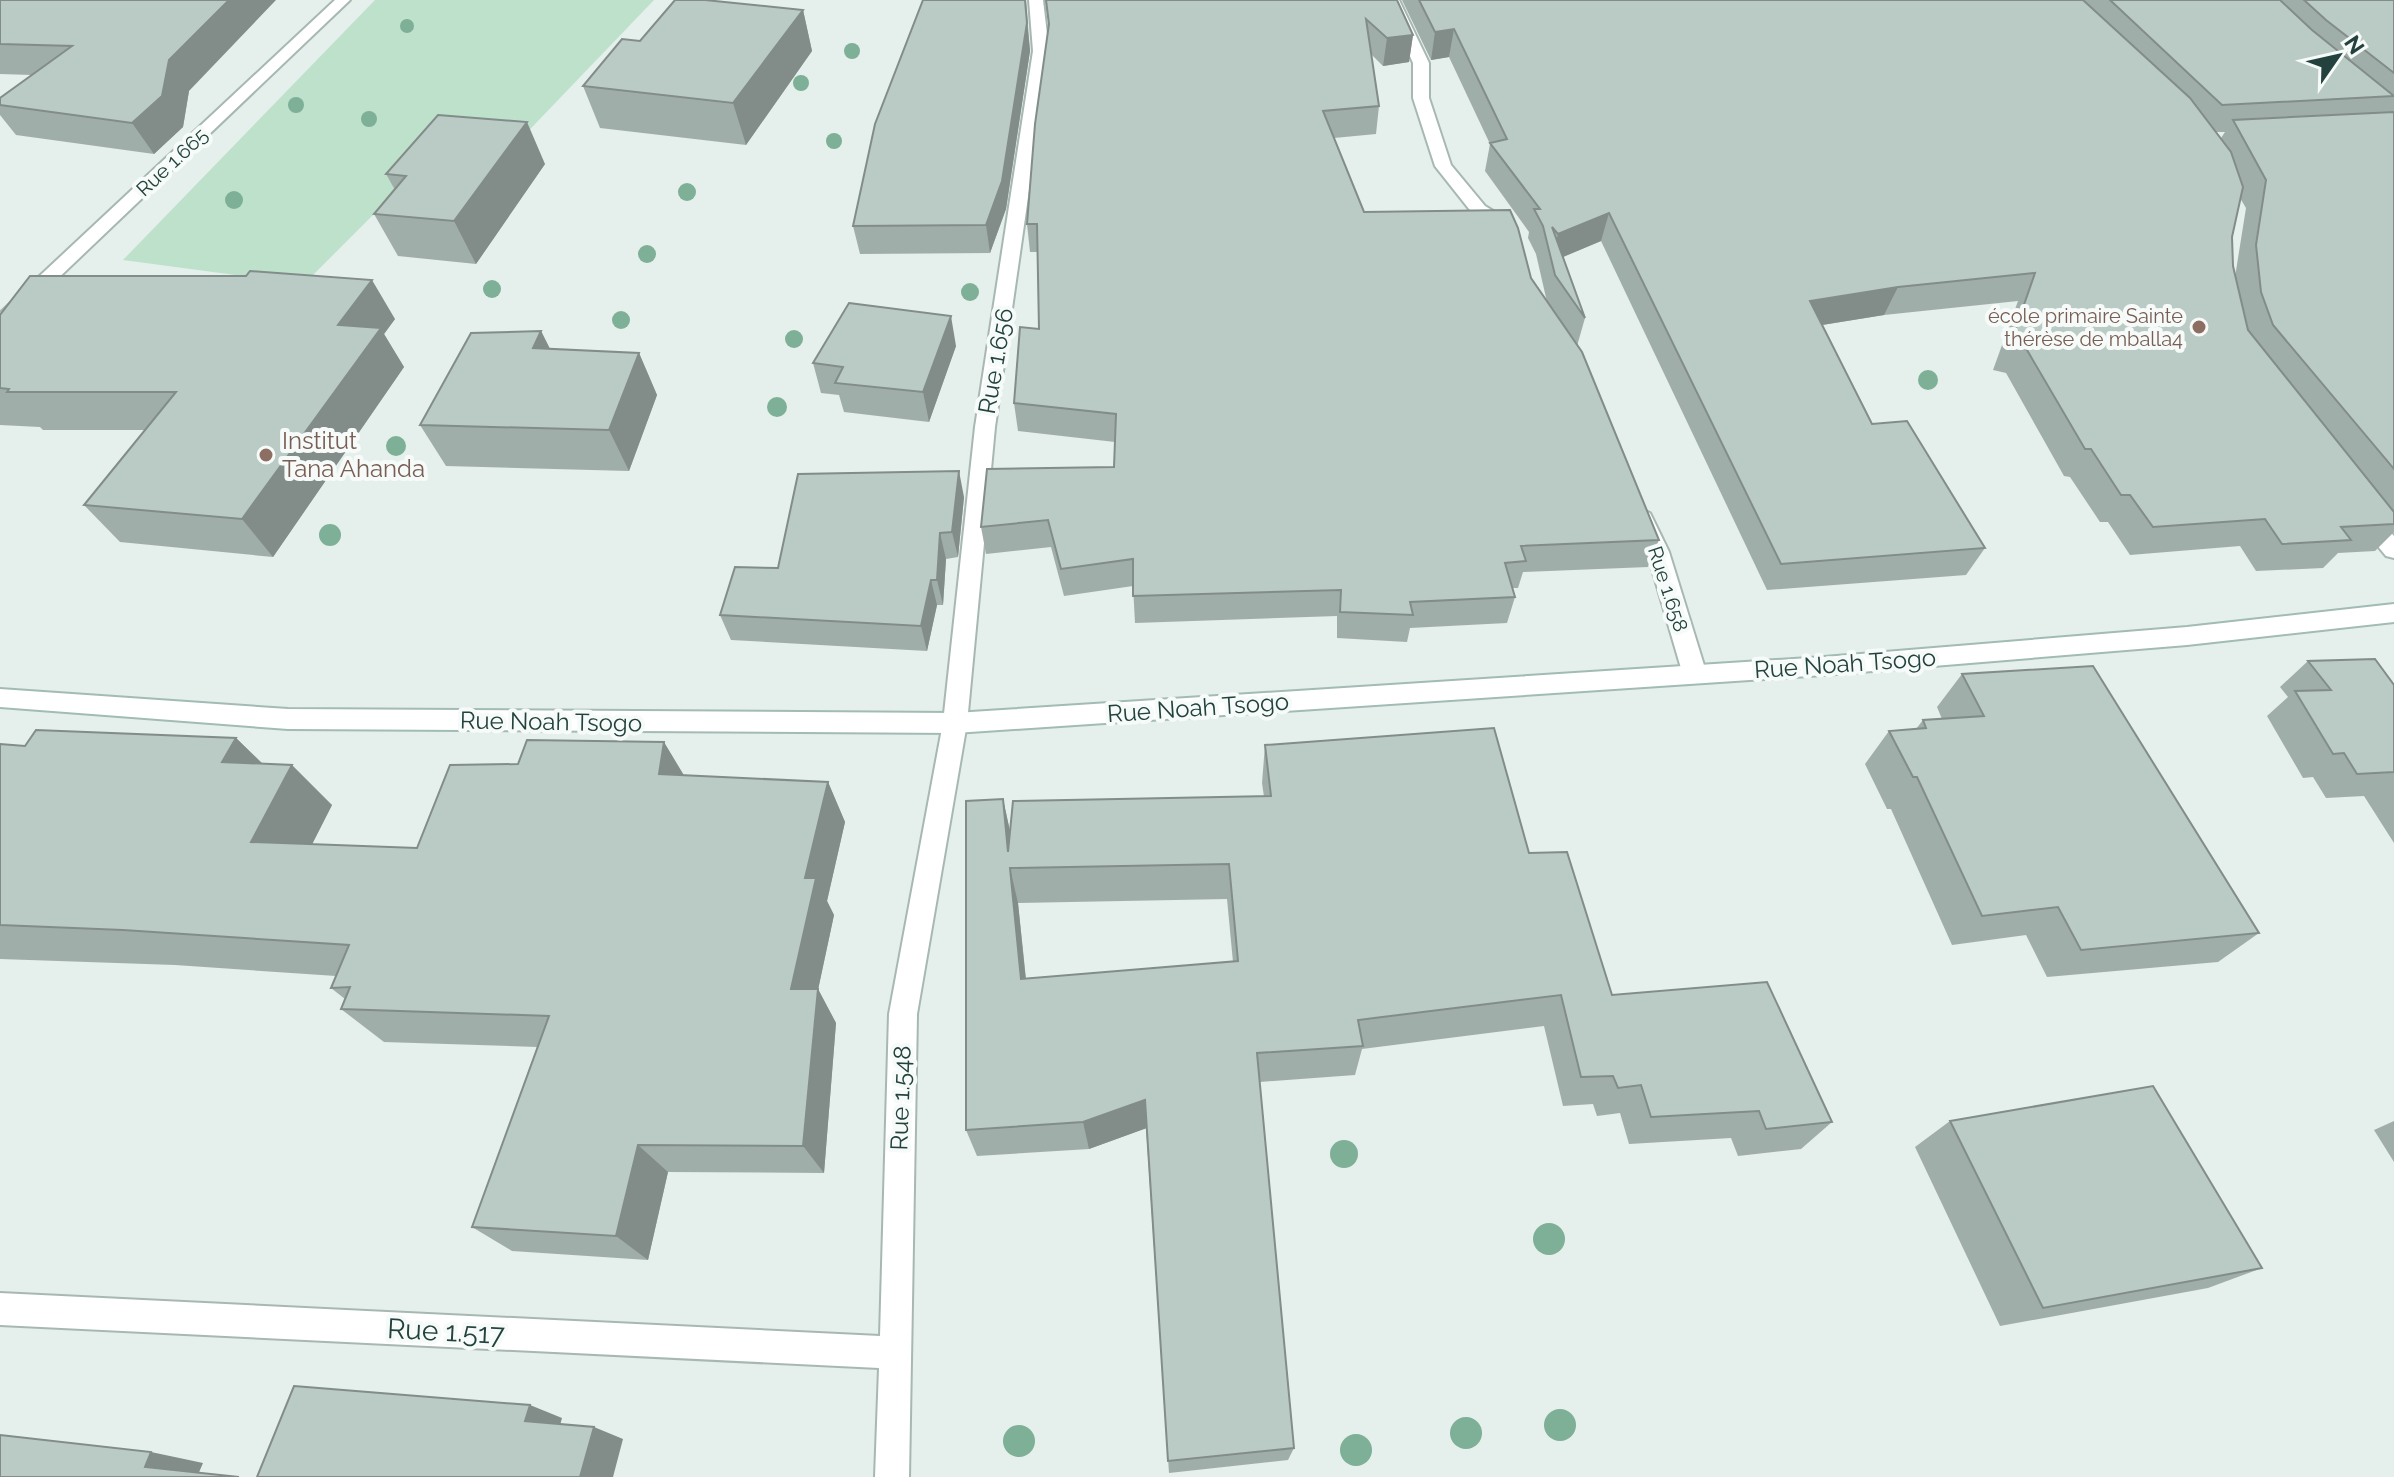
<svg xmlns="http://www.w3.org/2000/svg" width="2394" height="1477" viewBox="0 0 2394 1477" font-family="Raleway,sans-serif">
<rect width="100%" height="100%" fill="#e5efeb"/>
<path fill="#bde1cb" d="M375,0H654L512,148L448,140L304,284L123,260Z"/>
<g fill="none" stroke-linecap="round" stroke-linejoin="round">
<g stroke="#a7b8b3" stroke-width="4">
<path id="minor" d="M335,0H350L7,327L0,329V313Z
M1029,0H1043L1049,51L995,427L967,723L917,1014L909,1477H875L879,1368L0,1325V1293L880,1336L889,1014L943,723L975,427L1033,51Z
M1385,0H1399L1429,63V98L1451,165L1485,206L1513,223V231H1501L1473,214L1435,166L1413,98V63Z
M2364,508L2371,511L2394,536V558L2386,556L2357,521L2353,516Z
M1643,510L1650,513L1669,552L1707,675L1703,681H1687L1683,675L1647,552L1632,518Z"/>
</g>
<g stroke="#a2bbb5" stroke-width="4">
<path id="secondary" d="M2394,604V622L2187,645L1824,675L955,733L288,729L0,707V689L288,709L955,713L1824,657L2187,627Z"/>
</g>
<use href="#minor" fill="#fff" fill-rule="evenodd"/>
<use href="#secondary" fill="#fff" fill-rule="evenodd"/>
</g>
<g fill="#7eaf97">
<circle cx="407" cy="26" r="7"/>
<circle cx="852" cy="51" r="8"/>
<circle cx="801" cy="83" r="8"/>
<circle cx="296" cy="105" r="8"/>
<circle cx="369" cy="119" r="8"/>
<circle cx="834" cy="141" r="8"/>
<circle cx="687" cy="192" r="9"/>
<circle cx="234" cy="200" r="9"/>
<circle cx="647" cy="254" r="9"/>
<circle cx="492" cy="289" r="9"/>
<circle cx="970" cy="292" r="9"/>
<circle cx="621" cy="320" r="9"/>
<circle cx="794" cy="339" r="9"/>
<circle cx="1928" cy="380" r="10"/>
<circle cx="777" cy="407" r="10"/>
<circle cx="396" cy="446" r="10"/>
<circle cx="330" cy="535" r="11"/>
<circle cx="1344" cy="1154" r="14"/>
<circle cx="1549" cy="1239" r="16"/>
<circle cx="1560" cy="1425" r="16"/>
<circle cx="1466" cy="1433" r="16"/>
<circle cx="1019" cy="1441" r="16"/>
<circle cx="1356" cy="1450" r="16"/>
</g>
<path fill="#a0aea9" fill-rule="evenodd" d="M0,0L189,91L183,127L154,154L16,135L0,115V98L32,75L0,74Z
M1026,0L1030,51L1006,209L990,253L860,254L853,226L875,124Z
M1045,0H1397L1413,35L1409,62L1383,66L1371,54L1379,106L1376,134L1334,138L1364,212L1531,278L1547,302L1536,254L1528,238L1529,232L1485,171L1490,144L1449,57L1431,60L1402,0H2394V532L2375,551L2338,553L2323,568L2256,571L2240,546L2130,555L2108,522H2100L2070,477L2064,476L2006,373L1993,370L2018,301L1884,315L1822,325L1872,424L1985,548L1966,575L1767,590L1601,241L1563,257L1585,318L1577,346L1659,540L1648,567L1523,572L1518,588H1512L1515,597L1507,623L1410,628L1407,642L1337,638V616L1135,623L1133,586L1064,596L1051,547L986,554L981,527L1114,467L1115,442L1018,431L1014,403L1039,329L1037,252H1030L1027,224L1049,28ZM2216,132H2225L2221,138ZM2240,198L2246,208L2235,277L2233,266L2232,237Z
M803,10L812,51L746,145L600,128L583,86L640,41Z
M545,164L476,264L398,256L374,214L395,190L386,174Z
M0,315L395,319L384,334L404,367L273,557L120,542L84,505L145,430H43L40,427L0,425Z
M541,331L550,349L639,353L657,395L629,471L446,466L420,425Z
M956,346L929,422L844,412L839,395L821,393L813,363Z
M964,497L958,557L946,559L943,605H937L927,651L731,640L720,615L778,568Z
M2308,661L2394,685V843L2364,796L2326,798L2313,777L2303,778L2267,716L2288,697L2280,687Z
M1962,674L2259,933L2218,962L2047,977L2026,935L1952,945L1891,809H1887L1865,764L1889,731L1916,729L1923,720L1942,719L1937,707Z
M236,738L263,764L332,805L312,844L417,848L684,776L828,782L845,822L827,901L834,915L818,989L836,1023L824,1173L668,1172L648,1260L512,1251L472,1227L537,1047L384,1042L341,1009L345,999L331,988L336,976L175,965L0,959V744L25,746Z
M1265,745L1529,853L1612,995L1832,1122L1801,1149L1738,1156L1731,1138L1629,1144L1620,1113L1597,1116L1593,1104L1563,1106L1544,1026L1362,1049L1355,1075L1260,1082L1294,1448L1288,1460L1169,1473L1146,1128L1089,1149L977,1156L966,1130L1003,799L1010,831L1264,797L1262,783ZM1227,899L1233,962L1026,979L1018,903Z
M1950,1121L2262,1268L2208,1288L2000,1326L1915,1147Z
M2394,1121V1162L2374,1130Z"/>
<path fill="#828d8a" d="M229,0H276L189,91L183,127L154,154L132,123L169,60Z
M1025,0L1030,51L1006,209L990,253L986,225Z
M803,10L812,51L746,145L733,103Z
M1454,29L1449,57L1431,60L1435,32Z
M1413,35L1409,62L1383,66L1387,38Z
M527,122L545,164L476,264L454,221Z
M1609,213L1601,241L1551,262L1558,234Z
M372,280L395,319L384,334L404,367L273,557L242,519L338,325Z
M1898,287L1884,315L1797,329L1810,301Z
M951,316L956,346L929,422L923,392Z
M541,331L562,373L533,348Z
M639,353L657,395L629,471L609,430Z
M959,471L964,497L958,557L952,532Z
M940,533L946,559L943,605L937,580Z
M931,580L937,605L927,651L921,626Z
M236,738L278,779L222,762Z
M664,742L688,782L659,774Z
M292,765L332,805L294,880L251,842Z
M828,782L845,822L827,901L834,915L811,1023L791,989L805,878Z
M1003,799L1011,836L1008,852Z
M1010,868L1018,903L1029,1011L1021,979Z
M818,989L836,1023L824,1173L803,1146Z
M1145,1100L1147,1128L1089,1149L1083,1122Z
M638,1145L668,1172L648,1260L616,1236Z
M530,1405L562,1418L558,1433L525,1421Z
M594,1427L623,1439L613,1477H580Z
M151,1452L203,1463L197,1477L145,1467Z"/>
<path fill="#bacac5" stroke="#828d8a" stroke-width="2" fill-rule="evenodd" d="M0,0H229L169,60L162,96L132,123L0,105V98L72,46L0,44Z
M675,0H705L803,10L733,103L583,86L622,39L640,41Z
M923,0H1025L1027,23L1002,181L986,225L853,226L875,124Z
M1046,0H1397L1413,35L1387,38L1366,19L1379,106L1323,111L1364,212L1510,210L1518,228L1531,278L1582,352L1659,540L1521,546L1526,561L1505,563L1515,597L1410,602L1413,615L1340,612L1341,590L1133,596V559L1061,569L1048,520L981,527L987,469L1114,467L1116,414L1014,403L1020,327L1039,329L1037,224H1027L1035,124L1049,24Z
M1419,0H2083L2190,98L2231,152L2243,187L2232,237L2233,266L2248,330L2394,512V524L2341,527L2351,540L2282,544L2265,519L2153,527L2130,495H2121L2091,449H2085L2024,345L2011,342L2035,273L1898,287L1810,301L1872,424L1907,421L1985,548L1781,564L1609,213L1558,234L1552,227L1585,318L1555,275L1543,226L1534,209H1540L1490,143L1507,139L1454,29L1435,32Z
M2110,0H2280L2312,30L2394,96L2222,105Z
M2304,0H2394V73L2326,20Z
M2394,112V469L2273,325L2261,292L2256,245L2266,180L2233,120Z
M438,115L527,122L454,221L374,214L406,176L386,174Z
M250,271L372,280L338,325L381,328L242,519L84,505L176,392H7L9,389L0,388V315L30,276H246Z
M849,303L951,316L923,392L835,383L843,367L813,363Z
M541,331L533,348L639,353L609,430L420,425L471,333Z
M959,471L952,532L940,533L937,580H931L921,626L720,615L735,567L778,568L798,474Z
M2375,659L2394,685V772L2357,774L2344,753L2333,754L2295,691L2331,690L2308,661Z
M2093,666L2259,933L2081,950L2058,907L1982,916L1917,777H1913L1889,731L1926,728L1923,720L1984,716L1962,674Z
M1494,728L1529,853L1567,852L1612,995L1767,982L1832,1122L1766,1129L1759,1111L1651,1117L1641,1085L1618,1088L1613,1076L1581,1077L1561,995L1358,1020L1363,1046L1257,1053L1294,1448L1168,1461L1145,1100L1083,1122L966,1130V801L1003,799L1008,852L1013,801L1271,796L1265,745ZM1229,864L1238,961L1021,979L1010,868Z
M36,730L236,738L222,762L292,765L251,842L417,848L450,765L518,764L527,740L664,742L659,774L828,782L805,878H816L791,989H818L803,1146L638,1145L616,1236L472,1227L549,1016L341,1009L350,987L331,988L349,945L123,930L0,925V744L25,746Z
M2153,1086L2262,1268L2043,1308L1950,1121Z
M294,1386L530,1405L525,1421L594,1427L580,1477H257Z
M0,1435L151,1452L145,1467L239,1477H0Z"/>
<g fill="#8d6e63" stroke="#f6fbf9" stroke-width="3">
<circle cx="2199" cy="327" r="8"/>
<circle cx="266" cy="455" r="8"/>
</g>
<g text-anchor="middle" stroke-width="8" stroke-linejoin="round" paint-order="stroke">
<g font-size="20" fill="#23423d" stroke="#f6fbf9">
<text transform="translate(172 162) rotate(-43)" y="7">Rue 1.665</text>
<text transform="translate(1668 589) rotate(72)" y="7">Rue 1.658</text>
</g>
<g font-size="20" fill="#785e54" stroke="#f6fbf9" text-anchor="end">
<text x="2183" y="323">école primaire Sainte<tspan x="2183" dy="23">thérèse de mballa4</tspan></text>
</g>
<g font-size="24" fill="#23423d" stroke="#f6fbf9">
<text transform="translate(996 361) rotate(-80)" y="8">Rue 1.656</text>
<text transform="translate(1845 664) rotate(-4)" y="8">Rue Noah Tsogo</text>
<text transform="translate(1198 708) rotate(-4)" y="8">Rue Noah Tsogo</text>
<text transform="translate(551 722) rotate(1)" y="8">Rue Noah Tsogo</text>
<text transform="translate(901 1098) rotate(-88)" y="8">Rue 1.548</text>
</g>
<g font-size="24" fill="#785e54" stroke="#f6fbf9" text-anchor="start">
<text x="282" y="449">Institut<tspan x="282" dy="28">Tana Ahanda</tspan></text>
</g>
<g font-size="28" fill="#23423d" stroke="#f6fbf9">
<text transform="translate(446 1331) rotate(3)" y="10">Rue 1.517</text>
</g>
</g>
<g transform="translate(2338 56) rotate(56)" stroke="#f6fbf9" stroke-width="6" paint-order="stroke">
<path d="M0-6L14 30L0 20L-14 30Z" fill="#23423d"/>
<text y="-12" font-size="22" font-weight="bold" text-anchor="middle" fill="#23423d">N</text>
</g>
</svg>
